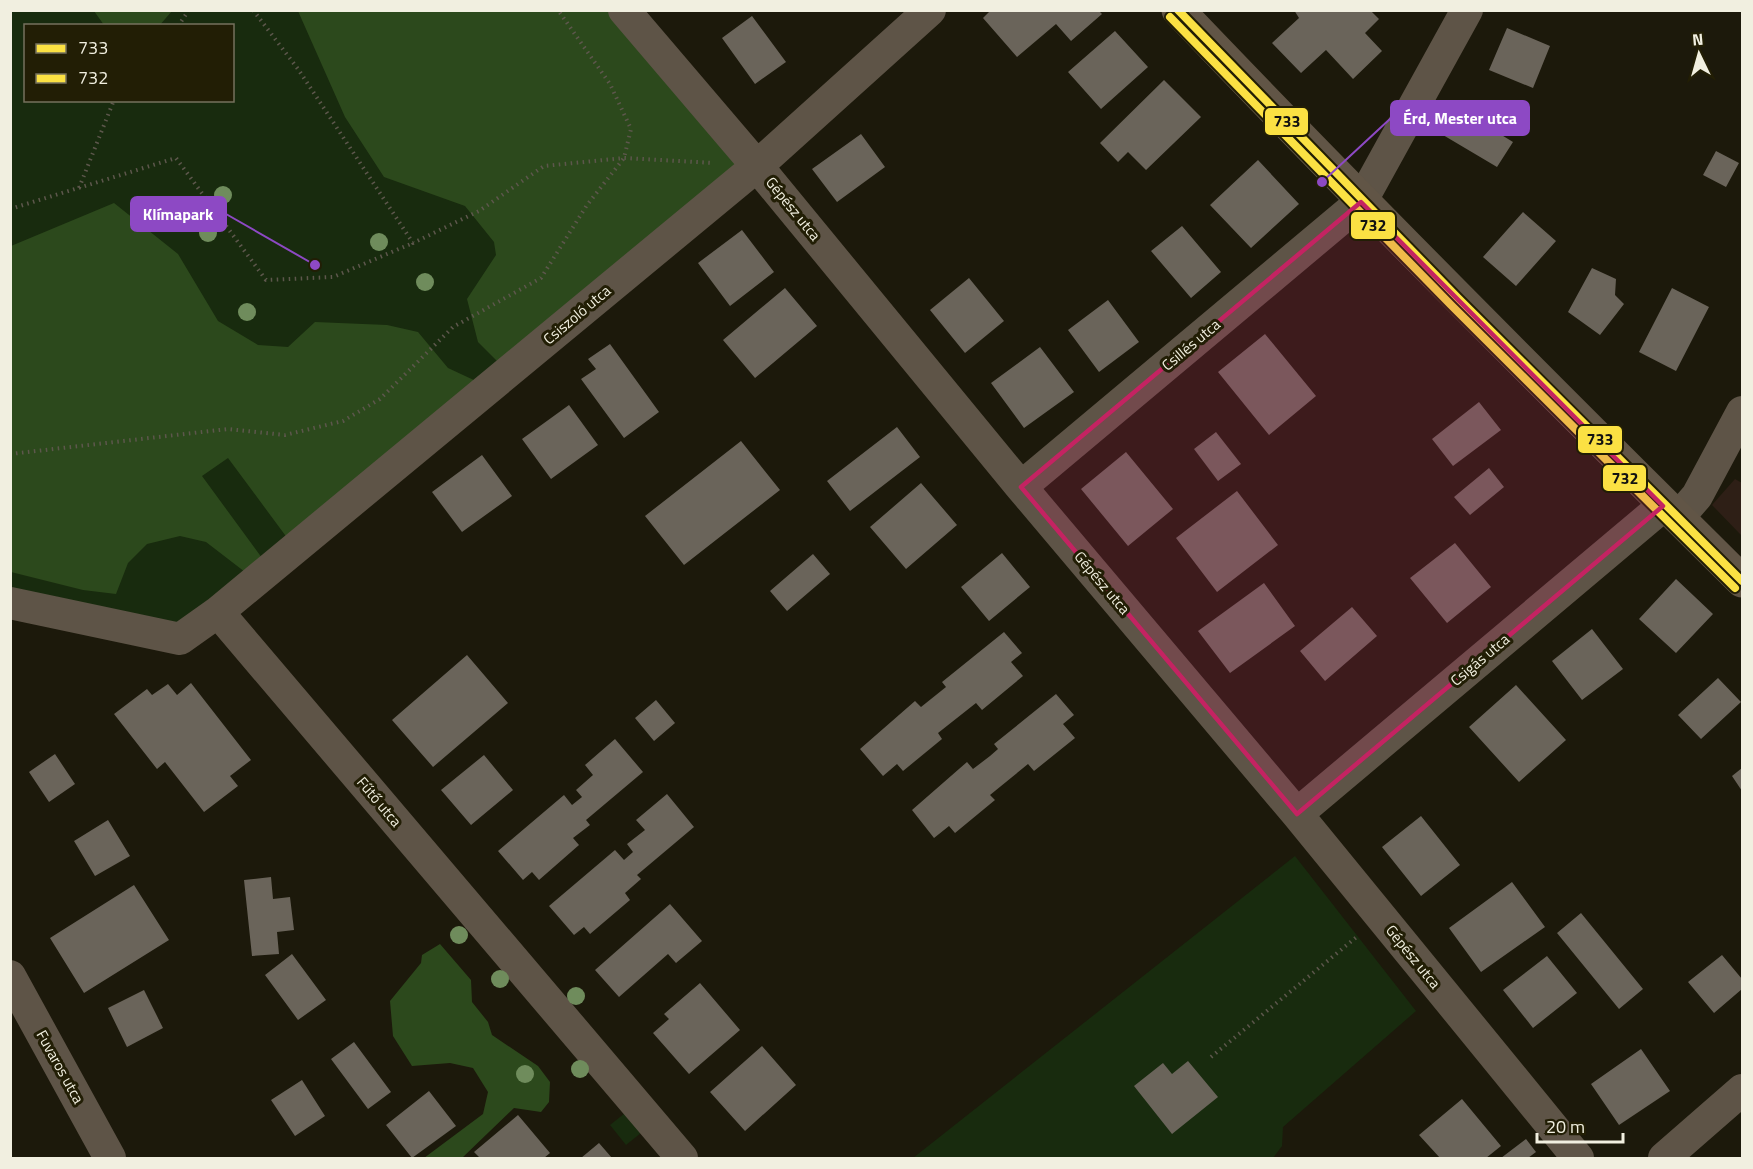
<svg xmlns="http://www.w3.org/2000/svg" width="1753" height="1169" viewBox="0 0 1753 1169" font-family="'Titillium Web',sans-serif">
<rect width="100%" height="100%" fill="#1c190b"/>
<path fill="#2e1f16" d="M1735,479L1742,483V536L1712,505Z"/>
<path fill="#182b0e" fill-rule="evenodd" d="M11,11H608L740,166L180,627L11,592ZM26,26H232V100H26Z
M1295,856L1416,1011L1283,1127L1282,1146L1273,1158H913Z
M630,1109L646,1129L626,1145L610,1125Z"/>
<path fill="#2c491c" d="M94,11H172L159,26L104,25Z
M298,11H608L740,166L500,364L478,342L467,299L496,255L494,242L465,206L384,177L345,117Z
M114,203L178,254L218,321L258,345L288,347L315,322L387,325L418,332L448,368L478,382L288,539L228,458L202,476L262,558L245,572L206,542L180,536L147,544L128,563L116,594L83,590L11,572V246Z
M440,944L471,980L472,1002L488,1022L492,1035L538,1066L550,1082L549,1102L541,1112L514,1108L462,1158H424L483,1114L488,1092L473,1068L450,1063L412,1066L393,1036L390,1001L421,963L422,955Z"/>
<path fill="#6a645a" d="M991,10H1098L1102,14L1071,41L1056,24L1017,57L983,18Z
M1294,10H1370L1379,19L1365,33L1382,51L1353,79L1326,50L1301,73L1272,43L1299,18Z
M752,16L786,62L755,84L722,38Z
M1507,28L1550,46L1533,88L1489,70Z
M1115,31L1148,67L1101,109L1068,72Z
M1164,80L1201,117L1146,170L1128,152L1118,162L1100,143Z
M1459,109L1513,142L1497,167L1443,135Z
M861,134L885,167L837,202L812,169Z
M1716,151L1739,163L1726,187L1703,175Z
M1258,160L1299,204L1251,248L1210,205Z
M1523,212L1556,241L1516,286L1483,257Z
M1182,226L1221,272L1191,298L1151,251Z
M742,230L774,272L730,306L698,263Z
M1592,268L1616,279L1615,295L1624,304L1600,335L1568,312Z
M969,278L1004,321L965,353L930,310Z
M785,288L817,326L755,378L723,340Z
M1672,288L1709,307L1676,371L1639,352Z
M1108,300L1139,342L1099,372L1068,330Z
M1265,334L1316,396L1269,435L1218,372Z
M610,344L659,412L624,438L581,379L596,369L588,359Z
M1040,347L1074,392L1024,428L991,383Z
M1479,402L1501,430L1453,466L1432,439Z
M569,405L598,445L551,479L522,439Z
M897,427L920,457L850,511L827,481Z
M1216,432L1241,464L1218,481L1194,449Z
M741,441L780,490L684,565L645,516Z
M1126,452L1173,509L1128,546L1081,489Z
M482,455L512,496L462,532L432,492Z
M1489,468L1504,487L1470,515L1454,497Z
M921,483L957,525L906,569L870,527Z
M1237,491L1278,545L1217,592L1176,538Z
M1455,543L1491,587L1447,623L1410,578Z
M1002,553L1030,587L989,621L961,587Z
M813,554L830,574L787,611L770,591Z
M1676,579L1713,614L1676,653L1639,619Z
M1264,583L1295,626L1230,673L1198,631Z
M1352,607L1377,636L1325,681L1300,651Z
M1592,629L1623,669L1582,700L1552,661Z
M1004,632L1022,653L1011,662L1023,676L982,710L976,703L938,733L942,739L903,771L897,764L883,776L860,749L915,701L921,707L946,687L942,682Z
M467,655L508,703L433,767L392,720Z
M1718,678L1741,702L1701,739L1678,715Z
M191,683L251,760L230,776L238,786L204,812L165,762L157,769L114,714L147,689L152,695L168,684L177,695Z
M1516,685L1566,740L1519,782L1469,727Z
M1056,694L1074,715L1063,724L1075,738L1034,771L1028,764L990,795L995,800L955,833L949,826L934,838L912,810L967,762L973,769L990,756L998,749L994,744Z
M656,700L675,723L654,741L635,718Z
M615,739L643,772L586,820L590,825L573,838L579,845L539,880L532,872L523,880L498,851L564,795L572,805L582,797L576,790L593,775L585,765Z
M55,754L75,784L49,802L29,772Z
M484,755L513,790L471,825L441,790Z
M1742,768V791L1732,776Z
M667,794L694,827L637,875L641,879L625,893L630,900L590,934L584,927L574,935L549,906L615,850L624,860L633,852L627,844L645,830L636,820Z
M1421,816L1460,865L1421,896L1382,847Z
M108,820L130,856L95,876L74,841Z
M271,877L273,899L290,897L294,930L277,932L279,954L252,956L244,880Z
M1512,882L1545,927L1481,972L1449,928Z
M134,885L169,940L84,993L50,938Z
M670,904L702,941L676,963L668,954L619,997L595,970Z
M1581,913L1643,989L1619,1009L1557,933Z
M292,954L326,1000L298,1020L265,975Z
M1722,955L1742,979V989L1714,1013L1688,982Z
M1547,956L1577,993L1533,1028L1503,990Z
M700,983L740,1030L689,1074L653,1033L669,1019L664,1014Z
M144,990L163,1028L127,1047L108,1008Z
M354,1042L391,1092L368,1109L331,1059Z
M762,1046L796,1085L745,1131L710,1092Z
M1641,1049L1670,1091L1619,1125L1591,1084Z
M1188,1061L1218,1097L1172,1134L1134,1086L1163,1063L1172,1074Z
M302,1080L325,1116L295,1136L271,1100Z
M429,1091L456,1126L412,1158L386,1125Z
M1462,1099L1501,1146L1486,1158H1440L1419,1135Z
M518,1115L550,1153L544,1158H480L474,1152Z
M1526,1139L1536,1152L1528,1158H1501Z
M599,1143L612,1158H581Z"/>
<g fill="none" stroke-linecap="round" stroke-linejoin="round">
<path stroke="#5d574c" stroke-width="4" stroke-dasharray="1.5 4.5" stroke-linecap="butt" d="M253,10L298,69L413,243L479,211L544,166L624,158L714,163
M178,26L189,10
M79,188L114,100
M10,209L176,158L266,280L333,277L413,243
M10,454L228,429L285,435L343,421L380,399L453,327L541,278L587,205L624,158L631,129L610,84L558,10
M1211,1057L1359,935"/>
<path stroke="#5e5447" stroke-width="32" d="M624,10L757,166L1021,487L1297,814L1578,1158
M1021,487L1361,202L1467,10
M1678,518L1697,496L1742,412
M10,603L180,639L218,612L682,1158
M218,612L757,166L930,10
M1297,814L1663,506
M10,976L110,1158
M1664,1158L1742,1090"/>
<path stroke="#615546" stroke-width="33" d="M1178,10C1363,204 1552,393 1742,581"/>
<g stroke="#221e05" stroke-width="12">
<path id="bus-1" d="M1178,10L1458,298L1742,581"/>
</g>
<g stroke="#221e05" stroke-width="12">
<path id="bus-2" d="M1170,17L1451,305L1735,588"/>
</g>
<use href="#bus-1" stroke="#fbe143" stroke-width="8"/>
<use href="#bus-2" stroke="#fbe143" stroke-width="8"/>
</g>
<g fill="#6f8c5c">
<circle cx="223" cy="195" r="9"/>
<circle cx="208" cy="233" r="9"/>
<circle cx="379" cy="242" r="9"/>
<circle cx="425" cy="282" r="9"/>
<circle cx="247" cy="312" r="9"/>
<circle cx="459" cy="935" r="9"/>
<circle cx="500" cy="979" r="9"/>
<circle cx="576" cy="996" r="9"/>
<circle cx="580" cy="1069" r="9"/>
<circle cx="525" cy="1074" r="9"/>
</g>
<path fill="#c42362" fill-opacity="0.2" stroke="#c42362" stroke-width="4.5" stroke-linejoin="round" d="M1361,202L1663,506L1297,814L1021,487Z"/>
<g text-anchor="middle" stroke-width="6" stroke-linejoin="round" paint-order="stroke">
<g font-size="15" fill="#f1efe0" stroke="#221e05">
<text transform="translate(793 209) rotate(51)" y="5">Gépész utca</text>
<text transform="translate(577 315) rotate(-40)" y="5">Csiszoló utca</text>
<text transform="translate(1191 345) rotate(-40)" y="5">Csillés utca</text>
<text transform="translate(1102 583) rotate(50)" y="5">Gépész utca</text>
<text transform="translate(1480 660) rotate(-40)" y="5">Csigás utca</text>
<text transform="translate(379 802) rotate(50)" y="5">Fűtő utca</text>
<text transform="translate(1413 957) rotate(51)" y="5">Gépész utca</text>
<text transform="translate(60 1067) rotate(61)" y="5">Fuvaros utca</text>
</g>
</g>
<path fill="none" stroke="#8d49c4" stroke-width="2" d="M1322 182L1391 118M315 265L226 214"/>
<g fill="#8d49c4" stroke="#221e05" stroke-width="2">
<circle cx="1322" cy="182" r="6"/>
<circle cx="315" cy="265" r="6"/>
</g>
<g fill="#8d49c4" stroke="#8d49c4" stroke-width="2">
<rect x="1391" y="101" width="138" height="34" rx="6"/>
<rect x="131" y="197" width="95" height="34" rx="6"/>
</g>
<g font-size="16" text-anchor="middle" font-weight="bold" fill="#fff">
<text x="1460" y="124">Érd, Mester utca</text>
<text x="178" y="220">Klímapark</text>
</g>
<g stroke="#221e05" stroke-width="2">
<rect x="1264" y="107" width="45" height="29" rx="6" fill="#fbe143"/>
<rect x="1350" y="211" width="46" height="29" rx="6" fill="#fbe143"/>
<rect x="1577" y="425" width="46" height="29" rx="6" fill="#fbe143"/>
<rect x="1602" y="464" width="45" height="28" rx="6" fill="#fbe143"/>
</g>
<g font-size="16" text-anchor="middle" font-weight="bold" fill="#111">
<text x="1287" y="127">733</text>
<text x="1373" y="231">732</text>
<text x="1600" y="445">733</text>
<text x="1625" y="484">732</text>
</g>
<rect width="1753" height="1169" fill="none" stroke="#f1efe0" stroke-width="24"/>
<rect x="24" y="24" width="210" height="78" fill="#221e05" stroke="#75725d" stroke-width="1.5"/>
<rect x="36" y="44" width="30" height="9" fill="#fbe143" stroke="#75725d" stroke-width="1.5"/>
<text x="78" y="54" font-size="18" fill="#f1efe0">733</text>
<rect x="36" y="74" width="30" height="9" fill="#fbe143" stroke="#75725d" stroke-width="1.5"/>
<text x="78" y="84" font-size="18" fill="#f1efe0">732</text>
<g transform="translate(1699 54) rotate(355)" stroke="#221e05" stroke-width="4.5" paint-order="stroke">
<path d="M0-4.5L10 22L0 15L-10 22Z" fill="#f1efe0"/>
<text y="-9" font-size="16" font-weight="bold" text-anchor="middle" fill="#f1efe0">N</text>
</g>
<path d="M1537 1133v9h86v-9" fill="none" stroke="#f1efe0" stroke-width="3"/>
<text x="1546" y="1133" font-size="18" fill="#f1efe0" stroke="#221e05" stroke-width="4.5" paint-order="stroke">20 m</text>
</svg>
